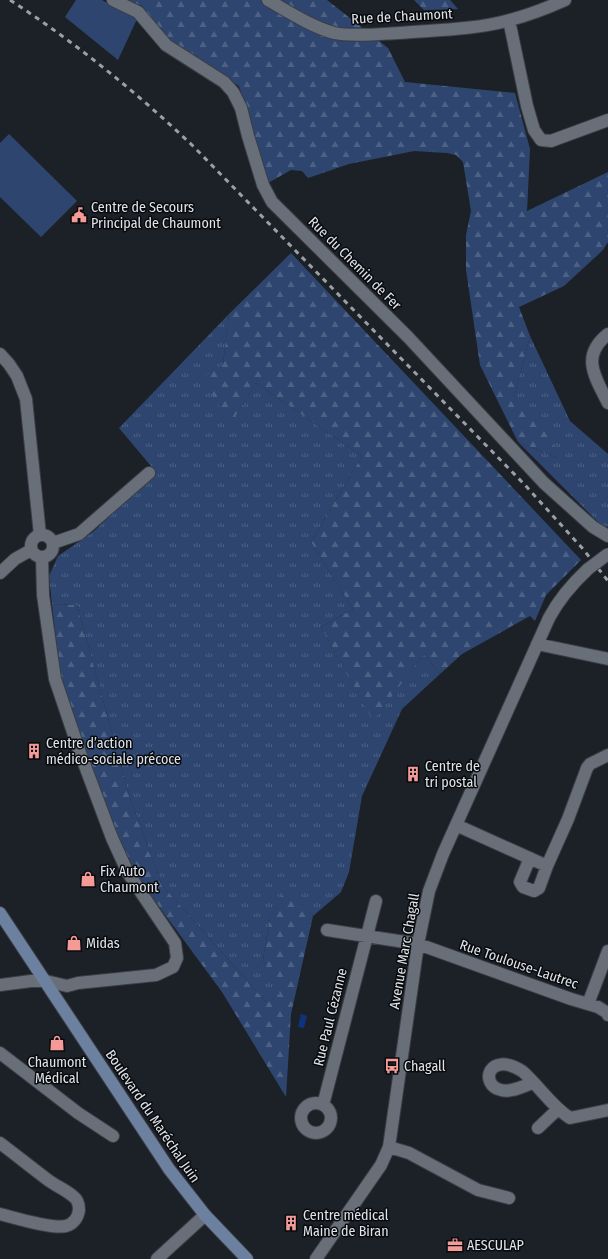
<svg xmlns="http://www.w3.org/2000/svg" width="608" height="1259" viewBox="0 0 608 1259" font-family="'Fira Sans Condensed',sans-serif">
<defs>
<pattern id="grass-tufts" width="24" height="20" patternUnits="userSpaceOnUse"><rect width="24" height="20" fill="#2e466f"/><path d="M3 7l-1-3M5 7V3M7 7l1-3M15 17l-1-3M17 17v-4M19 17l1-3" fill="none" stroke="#4c6184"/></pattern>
<pattern id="forest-firs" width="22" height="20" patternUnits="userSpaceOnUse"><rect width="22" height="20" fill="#2e466f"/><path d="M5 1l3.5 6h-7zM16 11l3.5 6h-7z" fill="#4c6184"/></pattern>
</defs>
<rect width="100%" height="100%" fill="#1c2128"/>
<path fill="url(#grass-tufts)" d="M229,314L223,364L230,424L256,383L362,456L311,542L353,609L321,627L373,720L424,654L440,674L402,709L362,796L349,872L341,892L313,916L286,887L270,918L263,960L281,994L266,1002L162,885L130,798L77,605L52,604L49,576L58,556L93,532L156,472L119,428Z
M530,336L570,421L608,454V526L604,528L518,442L558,458L514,397Z"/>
<path fill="url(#forest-firs)" d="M127,0H327L388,48L405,82L515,93L530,149L527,211L608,172V242L603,250L564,286L519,307L530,336L514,397L543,420L558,458L518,442L480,365L466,270V235L471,211L463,162L456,155L447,153L414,151L349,164L308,178L302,171L291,170L268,183L239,86L170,43L142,6Z
M414,0H450L458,9L424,10Z
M291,253L581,560L546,595L535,621L530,616L462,654L440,674L424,654L373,721L321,627L353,609L311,542L362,456L256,383L230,425L202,378L223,364L229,314Z
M52,604L77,605L130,798L162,885L266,1002L280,994L263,960L270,918L286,886L313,916L291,1014L286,1097L222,992L138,878L100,798L60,674Z"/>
<path fill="#2e466f" d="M76,0H102L137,19L118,60L65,17Z
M9,134L77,201L41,237L0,197V143Z"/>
<path fill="#0d347b" d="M301,1014L307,1016L304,1028L298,1027Z"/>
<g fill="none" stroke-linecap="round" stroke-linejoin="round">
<g stroke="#3b3e45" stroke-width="14">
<path id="street" d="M113,0L138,12L166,45L224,82L233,92L241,108L248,136L263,185L272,202L408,337L544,483L593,527L608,536
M268,0C289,12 310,26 334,33C351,37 380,34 398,33C435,30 474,30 510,20C529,15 547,8 565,0
M509,20L527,106L534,130L541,140L551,141L608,120
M608,334C580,356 595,377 608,403
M0,354L9,364L17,376L26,399L40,535
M31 546a11 11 0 1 1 22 0a11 11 0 1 1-22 0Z
M53,543L79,534L149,473
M0,573L15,559L31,550
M537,644L608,659
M456,825L547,866L568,819L587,768L590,764L608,755
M530,858L520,882L523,887L534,891L539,888L547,866
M327,930L418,944L571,999L598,1007L606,1012L608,1015
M0,985L31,981H46L67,986L78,983L156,975L173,967L177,958L175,943L128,873L112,838L79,750L55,679L43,595L42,557
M588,1004L608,951
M0,1053L78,1113L113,1136
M533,1083C523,1086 511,1093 501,1090C479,1085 488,1050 522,1071C526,1074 531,1080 535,1084C546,1096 556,1109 570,1118L608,1110
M301 1118a15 15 0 1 1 30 0a15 15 0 1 1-30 0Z
M323,1105L376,901
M538,1128L558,1109
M0,1143C16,1155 32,1168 48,1180C56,1186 66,1190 74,1197C78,1200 79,1206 79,1210C78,1218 73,1224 66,1226C51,1229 16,1218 0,1214
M389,1147L409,1153L478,1190L509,1198
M157,1259L205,1215
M316,1259L381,1165L389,1147L418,944L429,891L443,854L549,618C559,599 572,584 588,569"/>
</g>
<g stroke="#3b3e45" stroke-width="14">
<path id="secondary" d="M0,913L169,1169L205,1215L247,1259"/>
</g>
<use href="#street" stroke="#696f78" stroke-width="12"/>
<use href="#secondary" stroke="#6c80a0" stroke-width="12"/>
<path stroke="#9ca0a6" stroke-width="3" stroke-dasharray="5 5" stroke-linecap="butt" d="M10,0C76,43 136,92 193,146L524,484L583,549L608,581"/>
<g stroke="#3b3e45" stroke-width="14" stroke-linecap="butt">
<path id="street-bridge" d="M588,569L608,554"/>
</g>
<use href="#street-bridge" stroke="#696f78" stroke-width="12"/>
</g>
<defs>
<g id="civic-bare" transform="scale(1.2)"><path d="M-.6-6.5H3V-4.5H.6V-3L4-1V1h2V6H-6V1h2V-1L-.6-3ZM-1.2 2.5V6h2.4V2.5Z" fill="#f59b97" stroke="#080a0d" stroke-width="2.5" paint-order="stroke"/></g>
<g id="building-bare" transform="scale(1.2)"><path d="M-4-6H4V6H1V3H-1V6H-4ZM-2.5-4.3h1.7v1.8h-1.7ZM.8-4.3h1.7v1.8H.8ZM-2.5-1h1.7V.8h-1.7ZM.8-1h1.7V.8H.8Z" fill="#f59b97" stroke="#080a0d" stroke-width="2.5" paint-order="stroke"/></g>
<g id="shop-bare" transform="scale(1.2)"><path d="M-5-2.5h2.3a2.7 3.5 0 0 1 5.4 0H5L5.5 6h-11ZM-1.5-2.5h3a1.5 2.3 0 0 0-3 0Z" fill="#f59b97" stroke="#080a0d" stroke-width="2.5" paint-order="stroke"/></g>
<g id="bus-bare" transform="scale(1.2)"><path d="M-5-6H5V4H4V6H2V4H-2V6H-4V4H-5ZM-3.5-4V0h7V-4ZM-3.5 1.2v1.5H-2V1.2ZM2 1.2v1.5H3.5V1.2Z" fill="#f59b97" stroke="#080a0d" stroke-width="2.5" paint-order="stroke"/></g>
<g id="office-bare" transform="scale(1.2)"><path d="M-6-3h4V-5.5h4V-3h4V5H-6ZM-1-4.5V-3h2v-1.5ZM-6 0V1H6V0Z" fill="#f59b97" stroke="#080a0d" stroke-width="2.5" paint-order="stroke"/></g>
</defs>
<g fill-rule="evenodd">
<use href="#civic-bare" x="79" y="215"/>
<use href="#building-bare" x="34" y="751"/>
<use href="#building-bare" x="413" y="774"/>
<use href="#shop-bare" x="88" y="879"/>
<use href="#shop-bare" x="74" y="943"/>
<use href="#shop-bare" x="57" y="1043"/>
<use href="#bus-bare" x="392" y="1066"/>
<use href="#building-bare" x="291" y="1223"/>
<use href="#office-bare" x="455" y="1245"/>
</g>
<g text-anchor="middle" stroke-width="3" stroke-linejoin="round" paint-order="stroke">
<g font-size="14" fill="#e0e4e9" stroke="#080a0d">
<text transform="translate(402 16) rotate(-3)" y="5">Rue de Chaumont</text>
<text transform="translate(355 263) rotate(45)" y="5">Rue du Chemin de Fer</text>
<text transform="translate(404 951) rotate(-80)" y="5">Avenue Marc Chagall</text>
<text transform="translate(519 964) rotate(19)" y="5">Rue Toulouse-Lautrec</text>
<text transform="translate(330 1017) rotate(-76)" y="5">Rue Paul Cézanne</text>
<text transform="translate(153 1116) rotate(56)" y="5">Boulevard du Maréchal Juin</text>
</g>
<g font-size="14" fill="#e0e4e9" stroke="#080a0d" text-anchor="start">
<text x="91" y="212">Centre de Secours<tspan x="91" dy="16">Principal de Chaumont</tspan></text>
<text x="46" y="748">Centre d’action<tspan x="46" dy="16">médico-sociale précoce</tspan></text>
<text x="425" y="771">Centre de<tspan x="425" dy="16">tri postal</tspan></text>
<text x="100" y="876">Fix Auto<tspan x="100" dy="16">Chaumont</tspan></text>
<text x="86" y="948">Midas</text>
<text x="57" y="1067" text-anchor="middle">Chaumont<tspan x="57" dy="16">Médical</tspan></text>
<text x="404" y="1071">Chagall</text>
<text x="303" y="1220">Centre médical<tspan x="303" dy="16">Maine de Biran</tspan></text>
<text x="467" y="1250">AESCULAP</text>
</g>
</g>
</svg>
